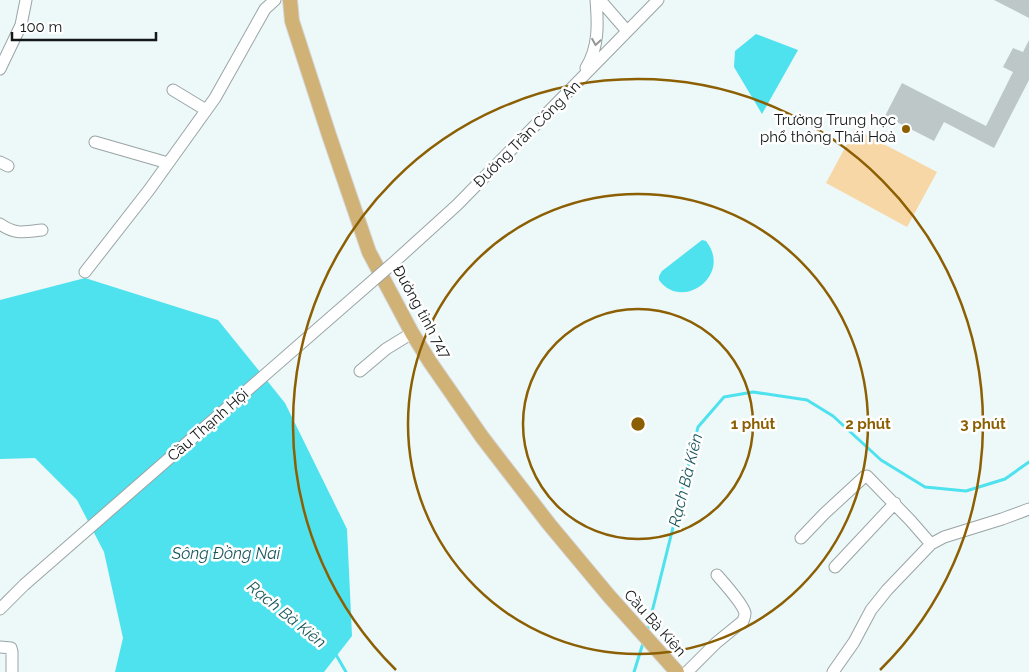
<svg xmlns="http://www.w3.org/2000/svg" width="1029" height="672" viewBox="0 0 1029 672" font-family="Raleway,sans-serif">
<rect width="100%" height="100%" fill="#edf8f9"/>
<path fill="#f8d7a7" d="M855,129L937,172L907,227L826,183Z"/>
<path fill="#4ee1ee" d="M756,34L798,50L762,114L734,67L735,51Z
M702,240L706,241C733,275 682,312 659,280V276L662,271Z
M85,278L218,320L285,403L347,529L352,636L324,672H115L123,638L104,552L77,500L35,458L0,459V300Z"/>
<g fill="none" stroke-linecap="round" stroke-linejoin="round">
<path stroke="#4ee1ee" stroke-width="3" d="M647,632L698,427L724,397L753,392L807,400L833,416L881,460L925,487L966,491L1005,479L1029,462
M335,653L346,672
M634,672L644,640"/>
</g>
<path fill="#bdc7c8" d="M994,0H1029V18Z
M1029,40V80L994,148L944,122L934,141L885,116L902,83L986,126L1013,72L1003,67L1013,48L1023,52Z"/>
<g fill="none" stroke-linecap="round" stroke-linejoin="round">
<g stroke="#9aa4a5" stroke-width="13">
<path id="minor" d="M600,0L627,31
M586,68C599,47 598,24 596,0
M0,69L21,25L26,0
M173,90L206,110
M95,142L168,163
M0,162L8,166
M0,224C16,235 24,232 42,230
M392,264L457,205L658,0
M85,272L149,190L215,98L265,9L275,0
M360,371L386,349L412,333
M801,538L825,513L864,477L867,476L910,520L931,544
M835,567L895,503
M0,609L24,585
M0,647L11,648L12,652V672
M687,672L716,643L743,621C744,618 745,616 745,613C743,604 724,583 717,575
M833,672L854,642L871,610L887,590L931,544L944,537L1002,519L1029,509"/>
</g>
<g stroke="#d5d5d5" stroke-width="16">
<path id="major" d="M290,0L292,21L329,135L369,252L412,333L430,362L482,437L549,524L609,596L677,672"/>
</g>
<use href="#minor" stroke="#fff" stroke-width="11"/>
<use href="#major" stroke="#d0b176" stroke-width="14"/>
<g stroke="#9aa4a5" stroke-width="13" stroke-linecap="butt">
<path id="minor-bridge" d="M24,585L392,264"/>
</g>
<use href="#minor-bridge" stroke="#fff" stroke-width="11"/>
</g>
<defs><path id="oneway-chevron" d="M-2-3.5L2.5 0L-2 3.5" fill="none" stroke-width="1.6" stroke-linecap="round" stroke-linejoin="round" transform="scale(1.25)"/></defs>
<use stroke="#959797" href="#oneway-chevron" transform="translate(596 42) rotate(99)"/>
<g fill="none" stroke="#8b5f02" stroke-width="2.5">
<circle cx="638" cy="424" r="115"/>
<circle cx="638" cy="424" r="230"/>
<path d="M396 670A345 345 0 1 1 880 670"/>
</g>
<circle fill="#8b5f02" stroke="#fff" stroke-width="2" cx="906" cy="129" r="5"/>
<g text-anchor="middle" stroke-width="5" stroke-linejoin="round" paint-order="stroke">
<g font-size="15" fill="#141818" stroke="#fff" text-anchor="end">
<text x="896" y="125">Trường Trung học<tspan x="896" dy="17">phổ thông Thái Hoà</tspan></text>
</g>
<g font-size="15" fill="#141818" stroke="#fff">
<text transform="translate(527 134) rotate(-45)" y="5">Đường Trần Công An</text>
<text transform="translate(422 312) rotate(61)" y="5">Đường tỉnh 747</text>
<text transform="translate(208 425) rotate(-41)" y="5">Cầu Thạnh Hội</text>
<text transform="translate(655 623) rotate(48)" y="5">Cầu Bà Kiên</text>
</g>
<g font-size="16" font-style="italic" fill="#1b585d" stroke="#fff">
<text transform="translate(685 480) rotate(-76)" y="6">Rạch Bà Kiên</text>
<text x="226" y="559">Sông Đồng Nai</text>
<text transform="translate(287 614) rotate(39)" y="6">Rạch Bà Kiên</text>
</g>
</g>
<circle cx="638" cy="424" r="8" fill="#8b5f02" stroke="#fff" stroke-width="2.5"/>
<g font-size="15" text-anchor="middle" font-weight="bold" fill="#8b5f02" stroke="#fff" stroke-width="5" stroke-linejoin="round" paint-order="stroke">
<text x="753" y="429">1 phút</text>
<text x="868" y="429">2 phút</text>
<text x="983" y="429">3 phút</text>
</g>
<path d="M12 32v8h144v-8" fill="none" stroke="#141818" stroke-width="2.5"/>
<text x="20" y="32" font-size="15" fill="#141818" stroke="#ffffff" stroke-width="4" paint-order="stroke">100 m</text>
</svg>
